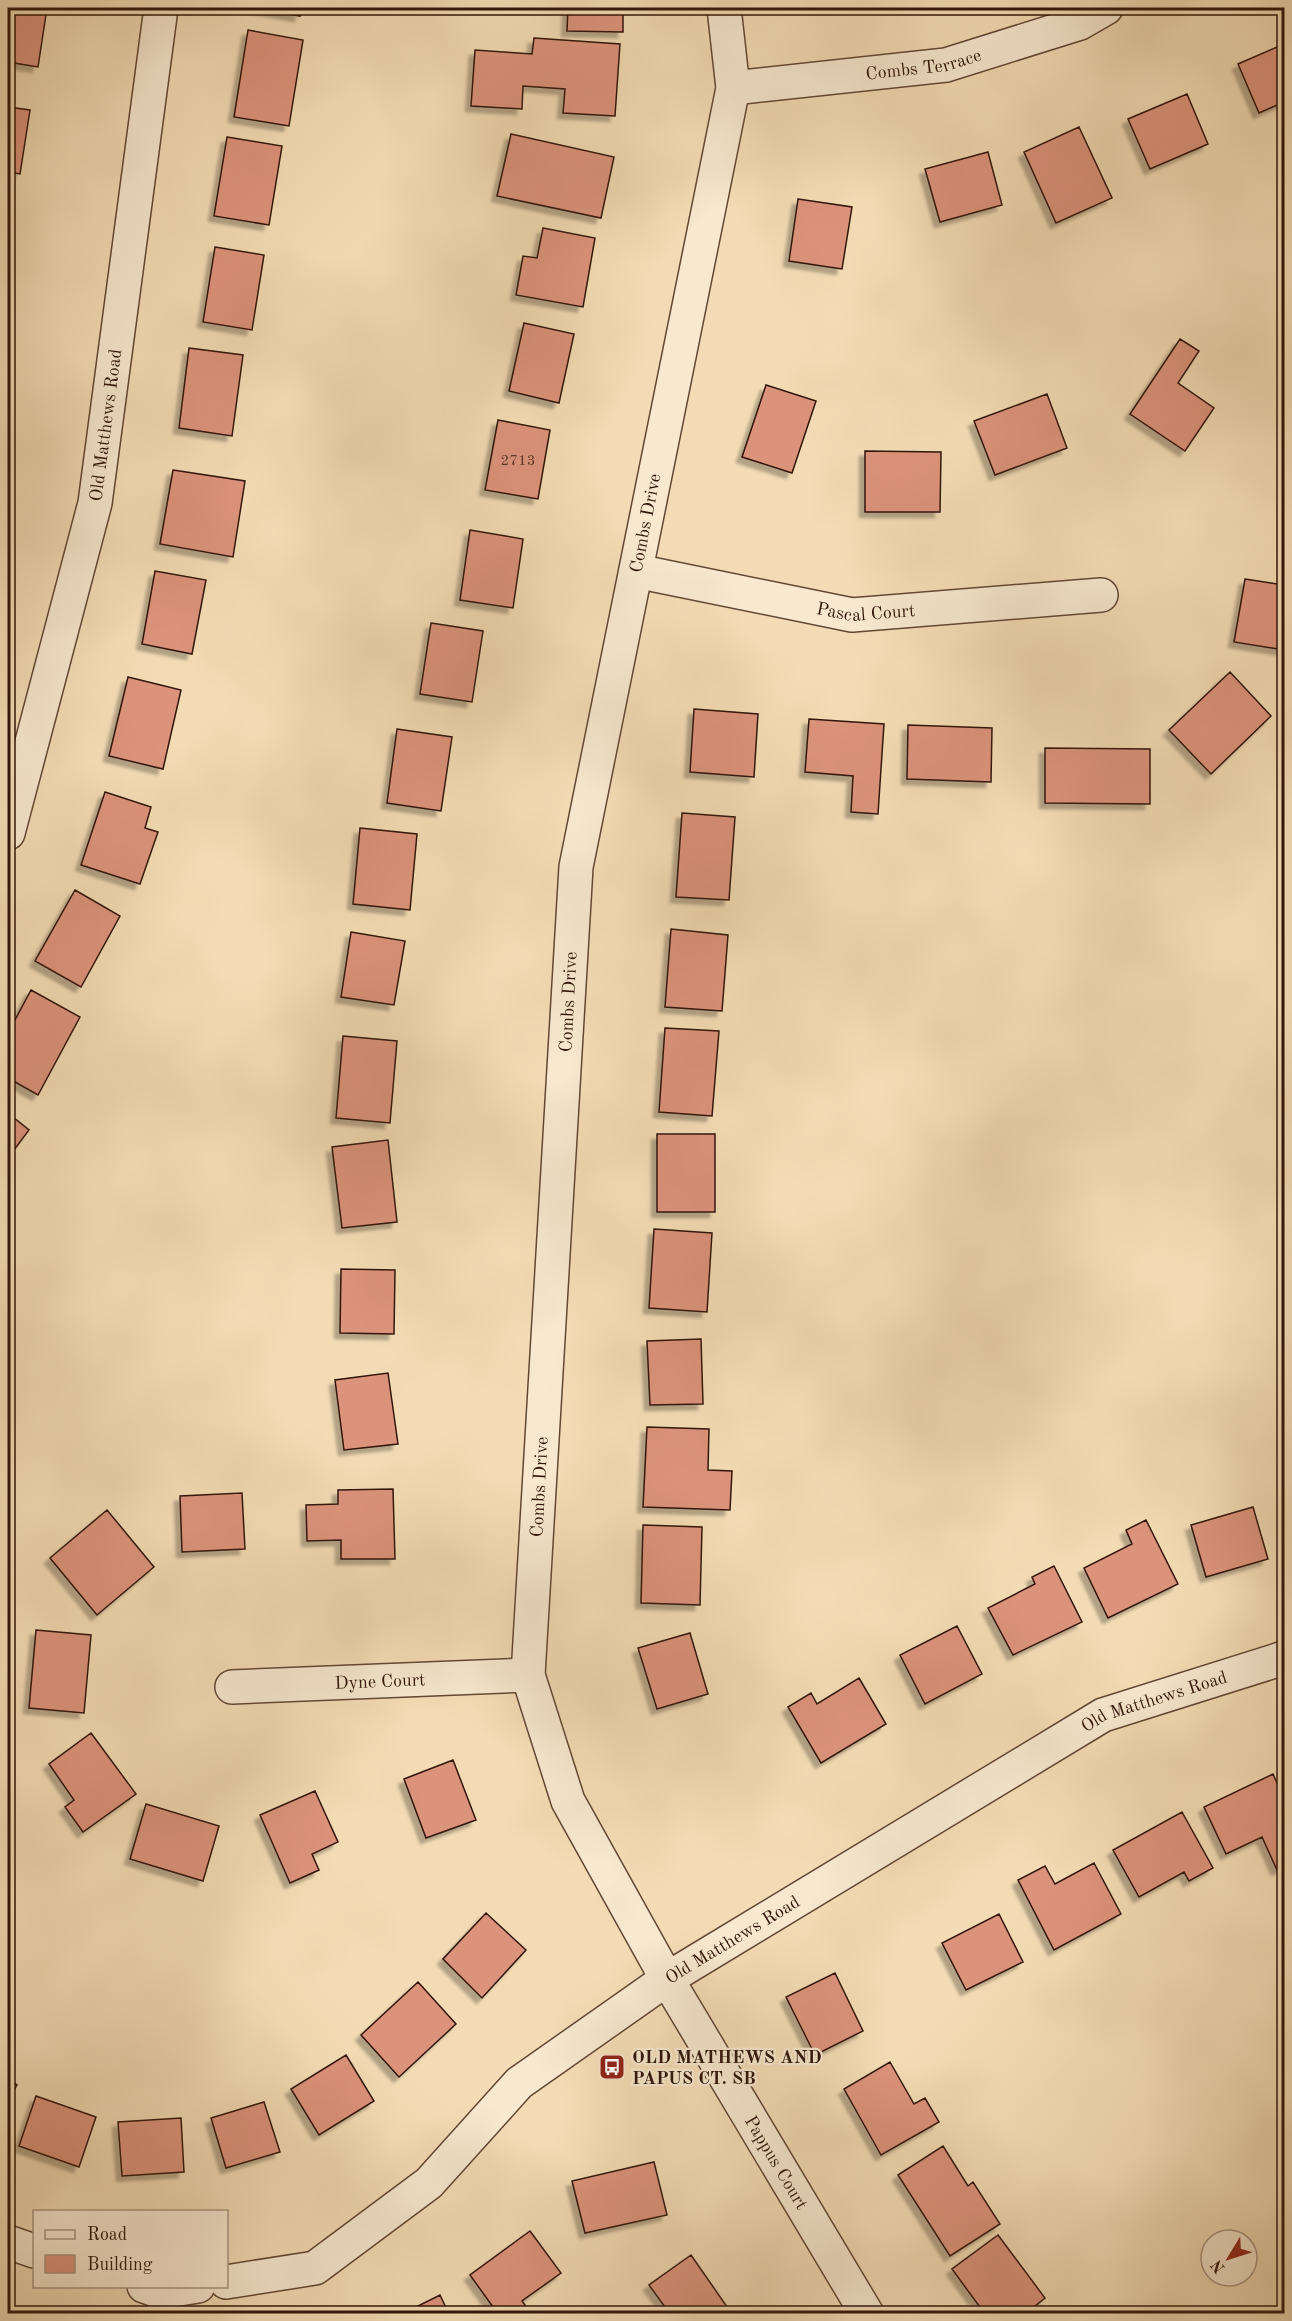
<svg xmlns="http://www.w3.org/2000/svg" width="1292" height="2321" viewBox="0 0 1292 2321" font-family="'Old Standard TT',serif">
<defs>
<filter id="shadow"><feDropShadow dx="-5.5" dy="5.5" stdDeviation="1.5" flood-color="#0004"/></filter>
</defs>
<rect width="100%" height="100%" fill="#f3dcb5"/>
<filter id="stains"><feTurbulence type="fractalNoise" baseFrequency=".00333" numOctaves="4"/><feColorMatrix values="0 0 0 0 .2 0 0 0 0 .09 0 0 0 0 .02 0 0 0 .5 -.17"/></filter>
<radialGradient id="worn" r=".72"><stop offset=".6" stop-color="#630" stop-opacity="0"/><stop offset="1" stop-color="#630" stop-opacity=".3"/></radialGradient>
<path fill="#dc937b" stroke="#31150a" stroke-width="1.5" filter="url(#shadow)" d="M8,8H47L38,67L8,62Z
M255,8H301L300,16Z
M568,8H623V32L567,31Z
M248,30L303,40L289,126L234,117Z
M534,38L620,44L615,116L563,113L565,89L523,86L522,109L471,106L475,50L532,54Z
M1284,44V102L1259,113L1238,64Z
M1187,94L1208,144L1150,169L1128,119Z
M8,107L30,110L20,174L8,172Z
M1079,127L1112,198L1056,223L1024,152Z
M511,134L614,157L601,218L497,196Z
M227,137L282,146L269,225L214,216Z
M988,152L1002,205L940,222L925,169Z
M798,199L852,207L842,269L789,261Z
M8,214L14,216L8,255Z
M543,228L595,238L583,307L516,295L523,256L537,258Z
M215,247L264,255L252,330L203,322Z
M524,323L574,334L559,403L509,391Z
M1180,339L1199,351L1178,383L1214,408L1185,451L1130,414Z
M189,348L243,355L232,436L179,428Z
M766,385L816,401L792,473L742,457Z
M1047,394L1067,448L995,475L974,421Z
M498,420L550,430L538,499L485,490Z
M865,451L941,452L940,512H865Z
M173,470L245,481L233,557L160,544Z
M470,530L523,539L513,608L460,600Z
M155,571L206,580L192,654L142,644Z
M1245,579L1284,585V650L1234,642Z
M431,623L483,631L472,702L420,694Z
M1230,672L1271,716L1211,774L1169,730Z
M128,677L181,690L163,769L109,756Z
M694,709L758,714L754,777L690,772Z
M809,719L884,724L878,814L851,812L853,776L805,772Z
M908,725L992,728L991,782L907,779Z
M397,729L452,737L441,811L387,803Z
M1045,748L1150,749V804L1045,803Z
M105,792L151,807L145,828L158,832L140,884L81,865Z
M682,813L735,817L729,900L676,897Z
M360,828L417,834L410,910L353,904Z
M75,890L120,916L81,987L35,961Z
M671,929L728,935L722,1011L665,1007Z
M351,932L405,941L394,1005L341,997Z
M31,990L80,1017L38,1095L8,1078V1033Z
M665,1028L719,1031L712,1116L659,1112Z
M343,1036L397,1041L390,1123L336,1118Z
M8,1113L29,1130L8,1158Z
M657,1134H715V1212H657Z
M388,1140L397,1222L342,1228L332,1147Z
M654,1229L712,1233L707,1312L649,1308Z
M341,1269L395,1270L394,1334L340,1333Z
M701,1339L703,1404L650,1405L647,1341Z
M388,1373L398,1444L344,1450L335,1380Z
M647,1427L709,1429L708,1470L732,1471L730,1510L643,1507Z
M393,1489L395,1559H341V1540L307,1541L306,1505L338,1504V1490Z
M242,1493L245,1549L182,1552L180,1496Z
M1253,1507L1268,1559L1206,1577L1191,1525Z
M107,1510L154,1567L97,1615L50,1558Z
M1146,1520L1178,1584L1108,1618L1084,1568L1132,1544L1126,1530Z
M643,1525L702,1527L700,1605L641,1603Z
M1054,1566L1082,1622L1013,1655L988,1608L1035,1584L1032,1577Z
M957,1626L982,1674L925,1704L900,1655Z
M36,1630L91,1635L84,1713L29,1708Z
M690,1633L708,1694L657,1709L638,1648Z
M859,1678L886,1724L821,1763L788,1707L811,1693L817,1704Z
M91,1733L136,1794L83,1832L65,1807L74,1800L49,1764Z
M453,1760L476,1820L426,1838L404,1779Z
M1273,1774L1284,1799V1866L1277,1870L1262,1837L1226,1854L1204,1807Z
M315,1791L338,1842L312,1854L319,1870L290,1883L260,1815Z
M146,1804L219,1826L203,1881L130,1859Z
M1182,1812L1213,1868L1189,1881L1184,1872L1139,1897L1113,1850Z
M1094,1863L1121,1914L1054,1950L1018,1880L1045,1866L1055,1884Z
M486,1913L526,1950L482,1998L443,1959Z
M999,1914L1023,1962L966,1990L942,1943Z
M835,1973L863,2031L815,2055L786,1997Z
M418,1982L456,2024L399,2077L361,2035Z
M346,2055L374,2101L319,2135L291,2089Z
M890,2062L914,2104L925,2098L939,2122L881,2155L844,2089Z
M8,2078L17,2085L8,2100Z
M36,2096L96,2117L79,2167L19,2146Z
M264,2102L280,2152L226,2168L211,2118Z
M181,2118L184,2172L122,2176L118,2122Z
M943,2146L968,2186L973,2182L1000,2224L950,2256L898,2175Z
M654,2162L667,2215L585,2233L572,2181Z
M530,2231L561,2273L522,2301L528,2309L523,2314H498L470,2275Z
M998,2235L1045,2298L1025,2314H985L952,2269Z
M691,2255L732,2314H670L649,2285Z
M440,2295L449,2314H402Z"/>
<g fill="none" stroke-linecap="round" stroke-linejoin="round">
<g stroke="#624735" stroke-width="36">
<g id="minor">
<path id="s1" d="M724,8L733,88L576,867L528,1675L568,1801L667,1979L867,2314"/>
<path id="s2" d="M733,88L946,65L1080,23L1106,8"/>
<path id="s3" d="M636,571L852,615L1101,595"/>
<path id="s4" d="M8,833L95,503L161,8"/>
<path id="s5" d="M232,1687L528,1675"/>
<path d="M8,2242L34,2251"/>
<path id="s6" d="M226,2282L315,2268L429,2183L519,2083L667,1979L1103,1715L1284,1658"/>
<path d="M144,2286L161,2292L198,2286"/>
</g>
</g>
<use href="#minor" stroke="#f7e8cf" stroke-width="33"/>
</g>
<defs>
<g id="bus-square" transform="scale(1.35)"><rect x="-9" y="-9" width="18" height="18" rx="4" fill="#8f2418" stroke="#f7e8cf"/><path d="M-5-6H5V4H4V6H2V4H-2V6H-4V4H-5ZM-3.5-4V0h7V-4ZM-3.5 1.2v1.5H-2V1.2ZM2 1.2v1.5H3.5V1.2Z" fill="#fff"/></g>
</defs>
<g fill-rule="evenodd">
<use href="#bus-square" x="612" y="2067"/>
</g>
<g text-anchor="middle" stroke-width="4.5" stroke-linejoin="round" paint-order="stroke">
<g font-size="15" fill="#5c3426">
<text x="518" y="465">2713</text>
</g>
<g font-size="18" fill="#31150a" stroke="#f7e8cf">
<text dy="6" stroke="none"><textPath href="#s2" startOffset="192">Combs Terrace</textPath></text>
<text dy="6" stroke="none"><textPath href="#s4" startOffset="420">Old Matthews Road</textPath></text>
<text transform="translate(645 523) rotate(-79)" y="6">Combs Drive</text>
<text dy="6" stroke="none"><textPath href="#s3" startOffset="234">Pascal Court</textPath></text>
<text transform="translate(568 1002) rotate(-87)" y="6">Combs Drive</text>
<text transform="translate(539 1487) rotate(-87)" y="6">Combs Drive</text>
<text dy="6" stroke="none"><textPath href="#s5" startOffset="148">Dyne Court</textPath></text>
<text dy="6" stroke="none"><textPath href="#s6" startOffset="1110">Old Matthews Road</textPath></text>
<text dy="6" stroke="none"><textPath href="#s6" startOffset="624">Old Matthews Road</textPath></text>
<text dy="6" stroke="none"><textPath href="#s1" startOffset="2234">Pappus Court</textPath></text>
</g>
<g font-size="18" font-weight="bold" fill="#31150a" stroke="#f7e8cf" text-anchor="start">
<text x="632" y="2063">OLD MATHEWS AND<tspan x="632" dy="21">PAPUS CT. SB</tspan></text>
</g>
</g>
<rect width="1292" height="2321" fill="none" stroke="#f3dcb5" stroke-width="30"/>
<rect x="9" y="9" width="1274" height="2303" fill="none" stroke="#31150a" stroke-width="3"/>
<rect x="15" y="15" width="1262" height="2291" fill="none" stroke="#31150a" stroke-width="1.5"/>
<rect x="33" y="2210" width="195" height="78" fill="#f7e8cf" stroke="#a89480" stroke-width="1.5"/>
<rect x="45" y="2230" width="30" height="9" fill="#f7e8cf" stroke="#a89480" stroke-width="1.5"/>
<text x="87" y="2240" font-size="18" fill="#31150a">Road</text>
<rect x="45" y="2255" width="30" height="18" fill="#dc937b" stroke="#a89480" stroke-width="1.5"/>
<text x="87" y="2270" font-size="18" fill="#31150a">Building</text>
<g transform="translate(1229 2258) rotate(232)"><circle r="28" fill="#f7e8cf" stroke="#a89480" stroke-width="1.5"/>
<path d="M0-4.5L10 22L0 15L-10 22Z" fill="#8f2418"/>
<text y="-9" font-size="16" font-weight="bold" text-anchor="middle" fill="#31150a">N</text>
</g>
<rect width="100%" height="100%" filter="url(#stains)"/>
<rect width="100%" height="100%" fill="url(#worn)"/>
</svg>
